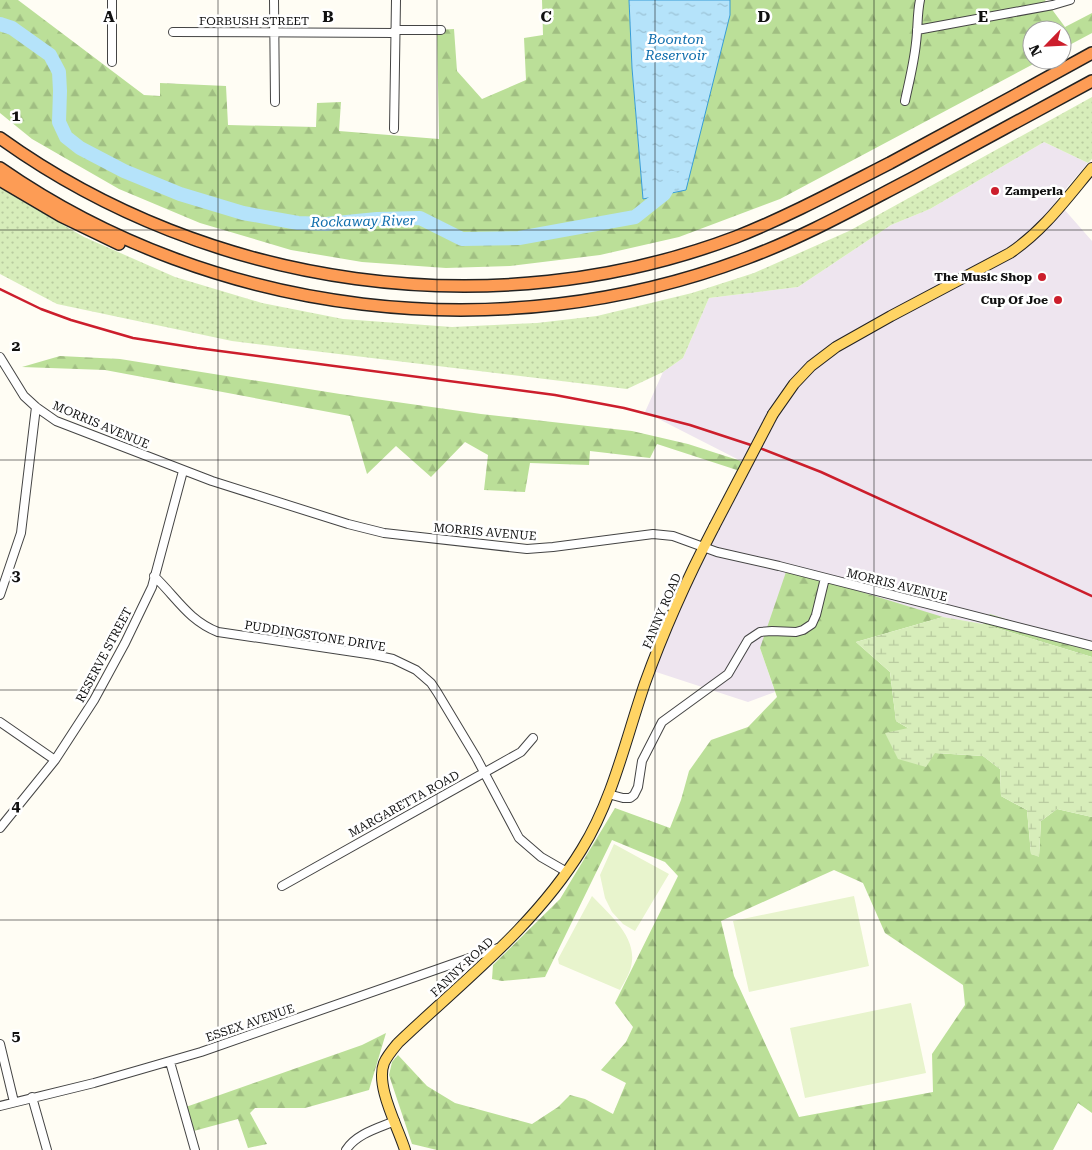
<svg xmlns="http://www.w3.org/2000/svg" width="1092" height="1150" viewBox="0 0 1092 1150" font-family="'Roboto Serif',serif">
<defs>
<pattern id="grass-dots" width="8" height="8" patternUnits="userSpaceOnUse" patternTransform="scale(1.25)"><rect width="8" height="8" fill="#d7edba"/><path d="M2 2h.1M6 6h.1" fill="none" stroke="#b8ca9f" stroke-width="1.8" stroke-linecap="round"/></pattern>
<pattern id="forest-firs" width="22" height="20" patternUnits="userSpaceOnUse" patternTransform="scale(1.25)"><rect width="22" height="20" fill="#bbdf98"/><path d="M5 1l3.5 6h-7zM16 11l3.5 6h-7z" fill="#a0be82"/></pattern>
<pattern id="wetland-marsh" width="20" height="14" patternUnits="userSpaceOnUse" patternTransform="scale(1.25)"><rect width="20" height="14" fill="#d7edba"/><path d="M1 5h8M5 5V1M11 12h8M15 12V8" fill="none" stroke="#b8ca9f"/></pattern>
<pattern id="water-ripples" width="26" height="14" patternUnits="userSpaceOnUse" patternTransform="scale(1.25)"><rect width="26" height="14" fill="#b5e3fa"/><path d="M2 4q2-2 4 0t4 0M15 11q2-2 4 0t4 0" fill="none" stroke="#9bc2d5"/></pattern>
</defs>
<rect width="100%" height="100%" fill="#fffdf4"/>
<path fill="#eee5ef" d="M1044,142L1088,163L1056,200L1092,241V647L990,615L983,624L943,617L760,648L775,692L748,702L650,670L743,462L645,412L663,372L683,358L709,298L798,287L891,225L930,209Z"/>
<path fill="url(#grass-dots)" d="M1092,97V159L1088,163L1044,142L930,209L891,225L798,287L709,298L683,358L663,372L627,389L232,341L57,304L0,274V188L84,237L175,277L262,303L343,319L452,327L537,323L597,316L692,293L754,273L849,231Z"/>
<path fill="url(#forest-firs)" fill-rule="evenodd" d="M0,0H18L144,95L160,96V83L226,86L228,125L316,127L317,103L341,102L339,131L439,139L437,30L454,29L457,71L482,99L526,80L524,38L543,35L542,0H629L632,68L643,198L730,15V0H1045L1065,27L1092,13V33L1062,49V30H1032V60H1041L780,199L679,237L600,255L510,266L446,268L362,262L291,250L200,223L119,189L32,139L0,113Z
M60,356L120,359L340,394L481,414L632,431L688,444L744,462L740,471L657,444L650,458L590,451L589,465L530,463L525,492L484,490L488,455L465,442L431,477L396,446L367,474L350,416L105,370L22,367Z
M787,569L943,617L856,642L890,672L896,721L908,728L935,753L983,756L1000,769L1001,796L1027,810L1031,854L1039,856L1041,821L1057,809L1092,817V1113L1078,1103L1053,1150H437L412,1144L389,1075L392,1062L398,1055L427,1086L455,1103L532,1124L558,1107L570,1095L585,1099L613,1114L626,1083L601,1070L626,1042L633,1027L615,1003L678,876L665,862L612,840L545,977L502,981L492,979L493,965L560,899L615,808L670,828L681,800L689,771L711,740L748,727L777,697L760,648ZM834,870L863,883L885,933L963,985L965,1005L932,1054L933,1092L799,1117L734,976L721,921Z
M990,614L1092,647V657L983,624Z
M386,1033L369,1090L305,1108H255L250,1113L267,1144L248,1148L238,1119L190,1132L183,1108L362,1045Z"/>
<path fill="url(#wetland-marsh)" d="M943,617L983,624L1092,657V817L1057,809L1041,821L1039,857L1031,854L1027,810L1001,796L1000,769L983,756L935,753L926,767L898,759L885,733L908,728L896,721L890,672L856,642Z"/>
<path fill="#e8f4cd" d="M614,844L669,874L635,931L623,924L612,912L605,898L600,875Z
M592,896C608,913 635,935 632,961C631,972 625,981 620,990L559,964L558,959Z
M854,896L869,966L749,992L733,921Z
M911,1003L926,1073L805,1098L790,1028Z"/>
<path fill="url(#water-ripples)" stroke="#379cd6" d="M629,0H730V15L686,190L643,199L632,68Z"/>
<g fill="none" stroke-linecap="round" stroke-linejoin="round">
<path stroke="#b5e3fa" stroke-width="14" d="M0,24L12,28L50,55L59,72L60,91L59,122L66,137L80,148L124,171L180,194L243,213L298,223L326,224L377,219L420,218L462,239L519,238L635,217L664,194L673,178"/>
<g stroke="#444" stroke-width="10">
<path id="minor" d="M274,0L275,102
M395,30H441
M917,30L1053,5L1070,0
M173,32L395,33
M112,62V0
M905,101C909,82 914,63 916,43C918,28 917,14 920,0
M394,129L396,0
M0,357L24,396L36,407L56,421L212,481L348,524L384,533L527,549L553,547L653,534L673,536L717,552L779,566L1092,646
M154,576C177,598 188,620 218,632L374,655L393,659L416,670L431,683L437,692L476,757L519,838L541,857L567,872
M0,595L21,533L36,407
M0,722L55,760
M608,794L623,798H630L634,795L638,787L642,761L662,722L728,674L748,640L760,632L772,631L796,632L803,630L812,624L816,615L825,578
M0,828L55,760L94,700L125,643L152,587L183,471
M282,886L521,752L533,738
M0,1044L14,1102
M170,1062L195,1150
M32,1097L47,1150
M0,1106L94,1083L201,1052L498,948
M346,1150C356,1134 378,1128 395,1121"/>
</g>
<g stroke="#222" stroke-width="12">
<path id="major" d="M773,414L794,384L811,366L836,347L891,316L1010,253C1044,230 1066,199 1092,168
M405,1150C398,1127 375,1086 384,1063C387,1056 393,1049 398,1043C463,981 535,926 582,849C613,799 626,738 645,683C664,630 688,577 714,527"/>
</g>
<g stroke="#222" stroke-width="14">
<path id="highway" d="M0,138C210,289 493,329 736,237C789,216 839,189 890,163C957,127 1025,90 1092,53
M0,168C216,318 502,351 747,258C804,237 857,207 911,179C971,146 1032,114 1092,81
M0,180L61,216L119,244"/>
</g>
<use href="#minor" stroke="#fff" stroke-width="8"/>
<use href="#major" stroke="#ffd464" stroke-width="10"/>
<use href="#highway" stroke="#fd9c55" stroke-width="11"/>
<path stroke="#cc1e2c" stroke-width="2.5" d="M0,289L41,309L71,320L133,338L197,348L555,395L624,408L690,425L757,447L821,472L1092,596"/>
<g stroke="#222" stroke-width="12" stroke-linecap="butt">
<path id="major-bridge" d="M714,527L773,414"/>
</g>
<use href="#major-bridge" stroke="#ffd464" stroke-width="10"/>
</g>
<path fill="none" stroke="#111" stroke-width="1" stroke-opacity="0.55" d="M218,0V1150M437,0V1150M655,0V1150M874,0V1150M0,230H1092M0,460H1092M0,690H1092M0,920H1092"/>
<g fill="#cc1e2c" stroke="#fff" stroke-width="2">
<circle cx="995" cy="191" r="5"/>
<circle cx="1042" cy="277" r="5"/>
<circle cx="1058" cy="300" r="5"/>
</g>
<g text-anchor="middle" stroke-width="5" stroke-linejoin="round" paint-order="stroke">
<g font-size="12" fill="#111" stroke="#fff">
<text x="254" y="25">FORBUSH STREET</text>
<text transform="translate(101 425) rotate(23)" y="4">MORRIS AVENUE</text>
<text transform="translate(485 532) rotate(5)" y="4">MORRIS AVENUE</text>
<text transform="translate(897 585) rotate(14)" y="4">MORRIS AVENUE</text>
<text transform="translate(662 611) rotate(-67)" y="4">FANNY ROAD</text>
<text transform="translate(315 636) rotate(9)" y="4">PUDDINGSTONE DRIVE</text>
<text transform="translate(104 655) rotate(-62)" y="4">RESERVE STREET</text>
<text transform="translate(404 804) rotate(-29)" y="4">MARGARETTA ROAD</text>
<text transform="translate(462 967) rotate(-43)" y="4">FANNY ROAD</text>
<text transform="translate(250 1023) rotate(-19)" y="4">ESSEX AVENUE</text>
</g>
<g font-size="12" font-weight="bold" fill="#111" stroke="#fff" text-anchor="end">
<text x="1005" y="195" text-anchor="start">Zamperla</text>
<text x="1032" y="281">The Music Shop</text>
<text x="1048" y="304">Cup Of Joe</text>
</g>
<g font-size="14" font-style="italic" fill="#0f6ead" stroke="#fff">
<text x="676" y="44">Boonton<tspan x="676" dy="16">Reservoir</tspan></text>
<text transform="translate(363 221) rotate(-1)" y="5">Rockaway River</text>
</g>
</g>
<g font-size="16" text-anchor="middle" font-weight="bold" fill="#111" stroke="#fff" stroke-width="5" stroke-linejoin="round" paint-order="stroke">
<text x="109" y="22">A</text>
<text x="328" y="22">B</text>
<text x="546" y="22">C</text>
<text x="764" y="22">D</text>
<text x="983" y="22">E</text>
<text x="16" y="121">1</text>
<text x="16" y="351">2</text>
<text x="16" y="581">3</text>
<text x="16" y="811">4</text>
<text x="16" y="1041">5</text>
</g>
<g transform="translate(1047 45) rotate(246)"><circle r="24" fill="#ffffff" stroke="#a0a0a0"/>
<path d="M0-4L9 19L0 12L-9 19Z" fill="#cc1e2c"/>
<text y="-8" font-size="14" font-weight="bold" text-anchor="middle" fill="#111111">N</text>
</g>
</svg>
